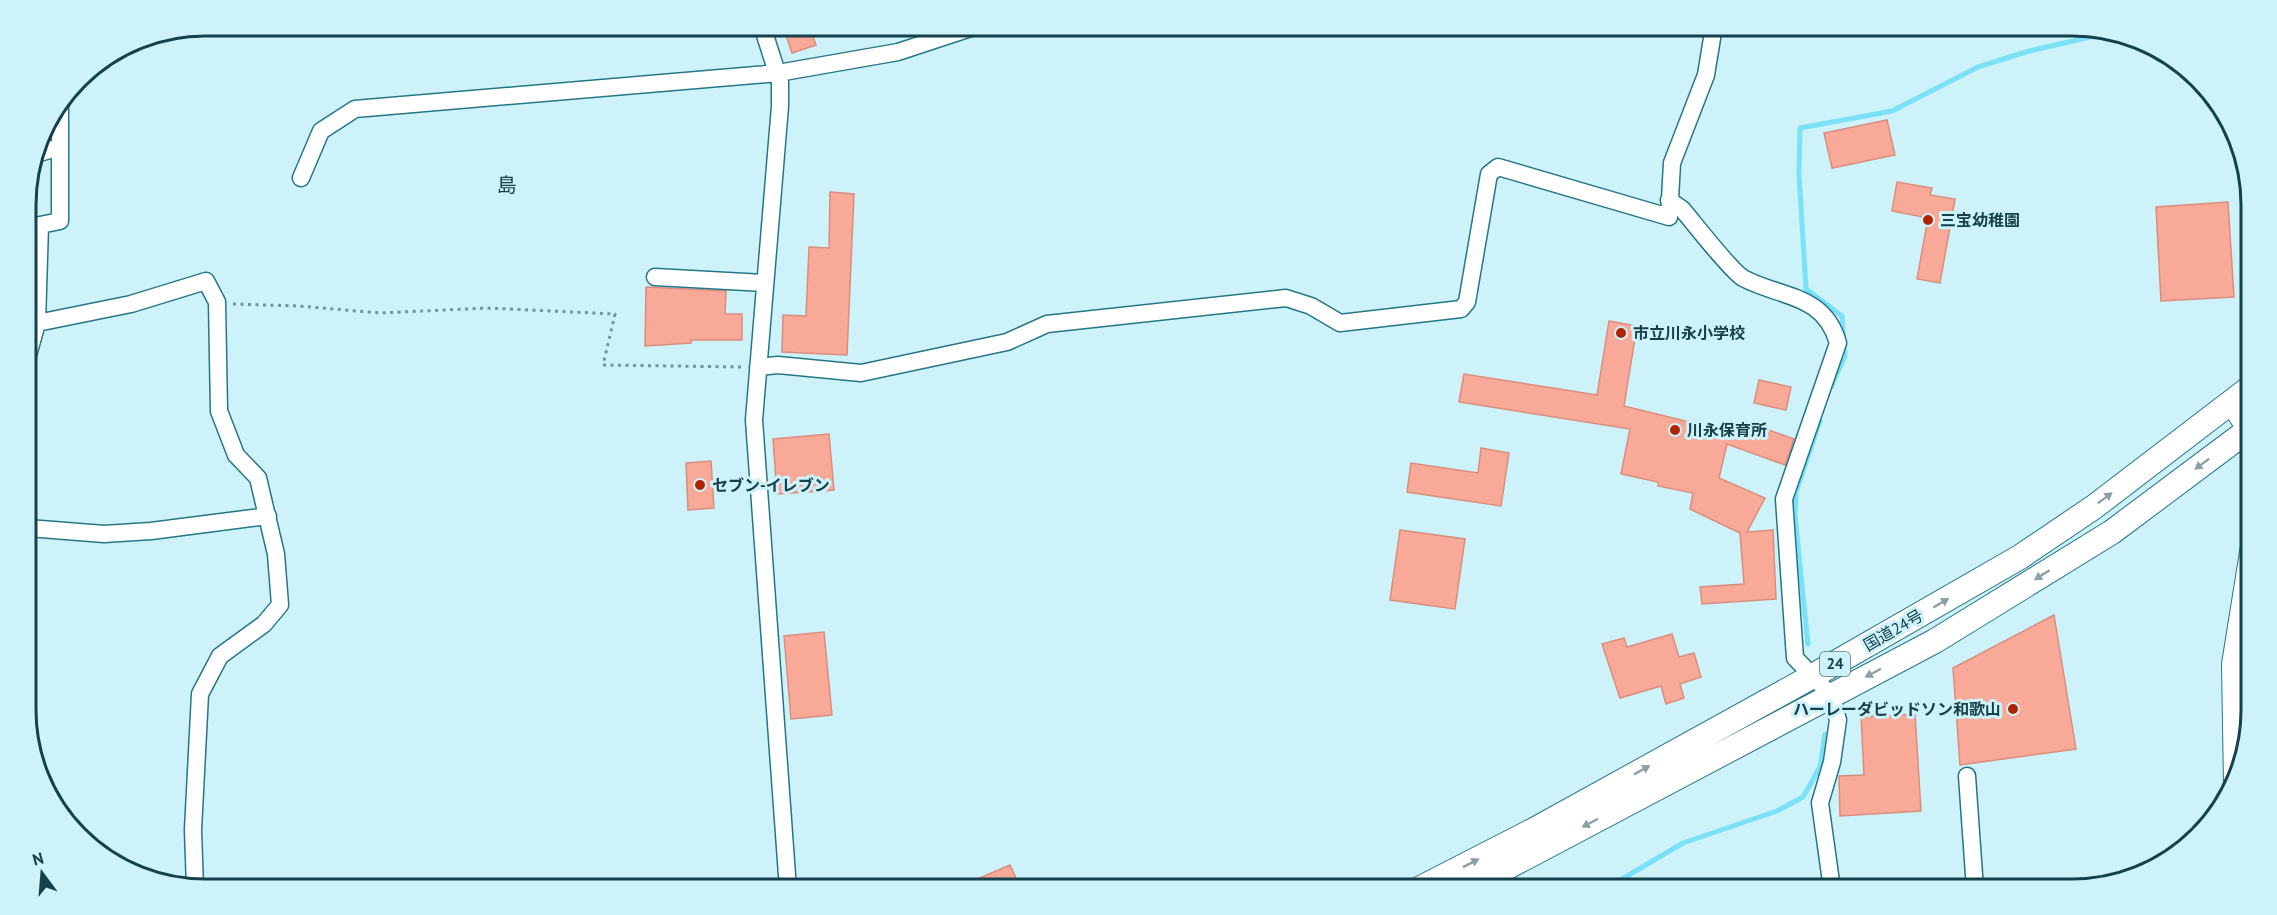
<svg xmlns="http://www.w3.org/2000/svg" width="2277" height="915" viewBox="0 0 2277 915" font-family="'PT Sans','Noto Sans JP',sans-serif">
<rect width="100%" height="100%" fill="#cdf2fa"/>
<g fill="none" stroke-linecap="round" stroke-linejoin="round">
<path stroke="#7be1f6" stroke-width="5" d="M1831,387L1845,356L1842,316L1806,289L1799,174L1800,128L1892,111L1978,67L2029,51L2099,35L2120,33
M1808,644L1795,516L1796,492L1820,421
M1605,889L1683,843L1777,811L1803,797L1820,767L1825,734"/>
</g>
<path fill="#f9a998" stroke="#db8d7c" stroke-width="1.5" d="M810,28L816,45L792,53L786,35Z
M1887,120L1895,155L1832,168L1824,133Z
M1897,182L1932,188L1930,195L1955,199L1940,283L1917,279L1928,218L1892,211Z
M830,192L854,194L847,355L782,352L783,315L806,316L809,247L829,248Z
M2228,202L2234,297L2161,301L2156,207Z
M646,287L726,291L725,314H742V340H691V343L645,346Z
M1609,321L1637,326L1624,406L1738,434L1743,421L1794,439L1785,465L1727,444L1719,478L1765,498L1747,532L1773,530L1776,599L1702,604L1700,587L1744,584L1740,533L1690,509L1693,493L1658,486V482L1621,474L1630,429L1459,402L1464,374L1597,395Z
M1759,380L1791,387L1786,410L1754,403Z
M829,434L834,490L777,494L773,439Z
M1481,448L1509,453L1501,506L1407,492L1411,463L1478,473Z
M711,461L714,508L688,510L686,463Z
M1400,530L1465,539L1455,609L1390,600Z
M2054,615L2076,749L1960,765L1953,668Z
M824,632L832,715L791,719L784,636Z
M1672,634L1679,657L1694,653L1701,677L1680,684L1684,698L1666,704L1661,686L1620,698L1602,644L1624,638L1627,647Z
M1915,714L1921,811L1840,816L1839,776L1864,775L1861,717Z
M1010,865L1021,889H954Z"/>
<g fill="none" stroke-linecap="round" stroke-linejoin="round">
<g stroke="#267786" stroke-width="19">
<path id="minor" d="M762,26L780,82V106L754,420L788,889
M36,154L60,147
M301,178L321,131L355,109L778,73L898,52L977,26
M1669,200L1682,209C1694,223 1731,271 1743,278C1780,298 1824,293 1838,343L1784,499L1795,658L1831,695L1838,720L1832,762L1820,803L1832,889
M655,277L765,283
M37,323L131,304L206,281L217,302L219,411L236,455L258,478L276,554L280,605L264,624L220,656L200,694L193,830L195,888
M27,359L37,323L40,225L60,221V105
M758,367L778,365L861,373L1007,342L1047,324L1286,298L1311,306L1340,323L1461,309L1467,302L1489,174L1498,167L1669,217L1672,163L1706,75L1714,26
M28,528L104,534L151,531L268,516
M1967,776L1975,889"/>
</g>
<g stroke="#267786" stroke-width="22">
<path id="major" d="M2231,404L2251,435
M2234,784L2232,664L2251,546"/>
</g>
<g stroke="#267786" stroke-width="26">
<path id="highway" d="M1419,889L1534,830L1811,677L2020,557L2094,507L2251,387
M1466,889L1935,641L2112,532L2251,428"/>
</g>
<path stroke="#6d959e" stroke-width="3" stroke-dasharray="3 4.5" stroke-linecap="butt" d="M233,304L299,306L380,313L487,308L615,314L603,365L744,367"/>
<use href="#minor" stroke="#fff" stroke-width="16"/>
<use href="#major" stroke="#fff" stroke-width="20"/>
<use href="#highway" stroke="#fff" stroke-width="24"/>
</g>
<defs><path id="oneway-solid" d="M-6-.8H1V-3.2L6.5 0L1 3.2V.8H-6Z" transform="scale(1.5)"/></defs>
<g fill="#8aa0a4">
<use href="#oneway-solid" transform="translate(2202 464) rotate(143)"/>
<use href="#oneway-solid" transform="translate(2105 498) rotate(-37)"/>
<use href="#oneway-solid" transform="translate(2042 575) rotate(148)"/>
<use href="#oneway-solid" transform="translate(1941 603) rotate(-30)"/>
<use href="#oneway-solid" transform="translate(1873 673) rotate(152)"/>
<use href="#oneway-solid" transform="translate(1642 770) rotate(-29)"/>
<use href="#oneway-solid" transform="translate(1590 823) rotate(152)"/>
<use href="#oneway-solid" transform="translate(1471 863) rotate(-27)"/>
</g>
<g fill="#b02303" stroke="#cdf2fa" stroke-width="2">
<circle cx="1928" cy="220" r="6"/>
<circle cx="1621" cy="333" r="6"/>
<circle cx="1675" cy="430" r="6"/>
<circle cx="700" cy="485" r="6"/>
<circle cx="2013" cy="709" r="6"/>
</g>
<g text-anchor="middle" stroke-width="6" stroke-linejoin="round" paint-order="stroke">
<rect fill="#cdf2fa" stroke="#4d767f" stroke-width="1.5" x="1820" y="652" width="30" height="24" rx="4.5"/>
<g font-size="15" font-weight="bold" fill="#16414a">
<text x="1835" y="669">24</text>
</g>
<g font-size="16" font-weight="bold" fill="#16414a" stroke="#cdf2fa" text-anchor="start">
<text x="1940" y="226">三宝幼稚園</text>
<text x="1633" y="339">市立川永小学校</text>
<text x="1687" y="436">川永保育所</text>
<text x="712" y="491">セブン-イレブン</text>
<text x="2001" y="715" text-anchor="end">ハーレーダビッドソン和歌山</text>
</g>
<g font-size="16" fill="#16414a" stroke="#cdf2fa">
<text transform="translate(1893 630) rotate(-30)" y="6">国道24号</text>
</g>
<g font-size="20" fill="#16414a" stroke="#cdf2fa">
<text x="507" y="192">島</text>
</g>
</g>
<path d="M0 0H2277V915H0ZM205 36H2072A169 169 0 0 1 2241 205V710A169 169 0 0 1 2072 879H205A169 169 0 0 1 36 710V205A169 169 0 0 1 205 36Z" fill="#cdf2fa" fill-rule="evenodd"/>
<path fill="none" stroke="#16414a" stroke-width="3" d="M205 36H2072A169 169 0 0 1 2241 205V710A169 169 0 0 1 2072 879H205A169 169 0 0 1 36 710V205A169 169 0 0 1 205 36Z"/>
<g transform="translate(42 873) rotate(344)" stroke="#cdf2fa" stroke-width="4.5" paint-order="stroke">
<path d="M0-4.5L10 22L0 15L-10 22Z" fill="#16414a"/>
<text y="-9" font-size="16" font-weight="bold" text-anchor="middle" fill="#16414a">N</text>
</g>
</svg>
